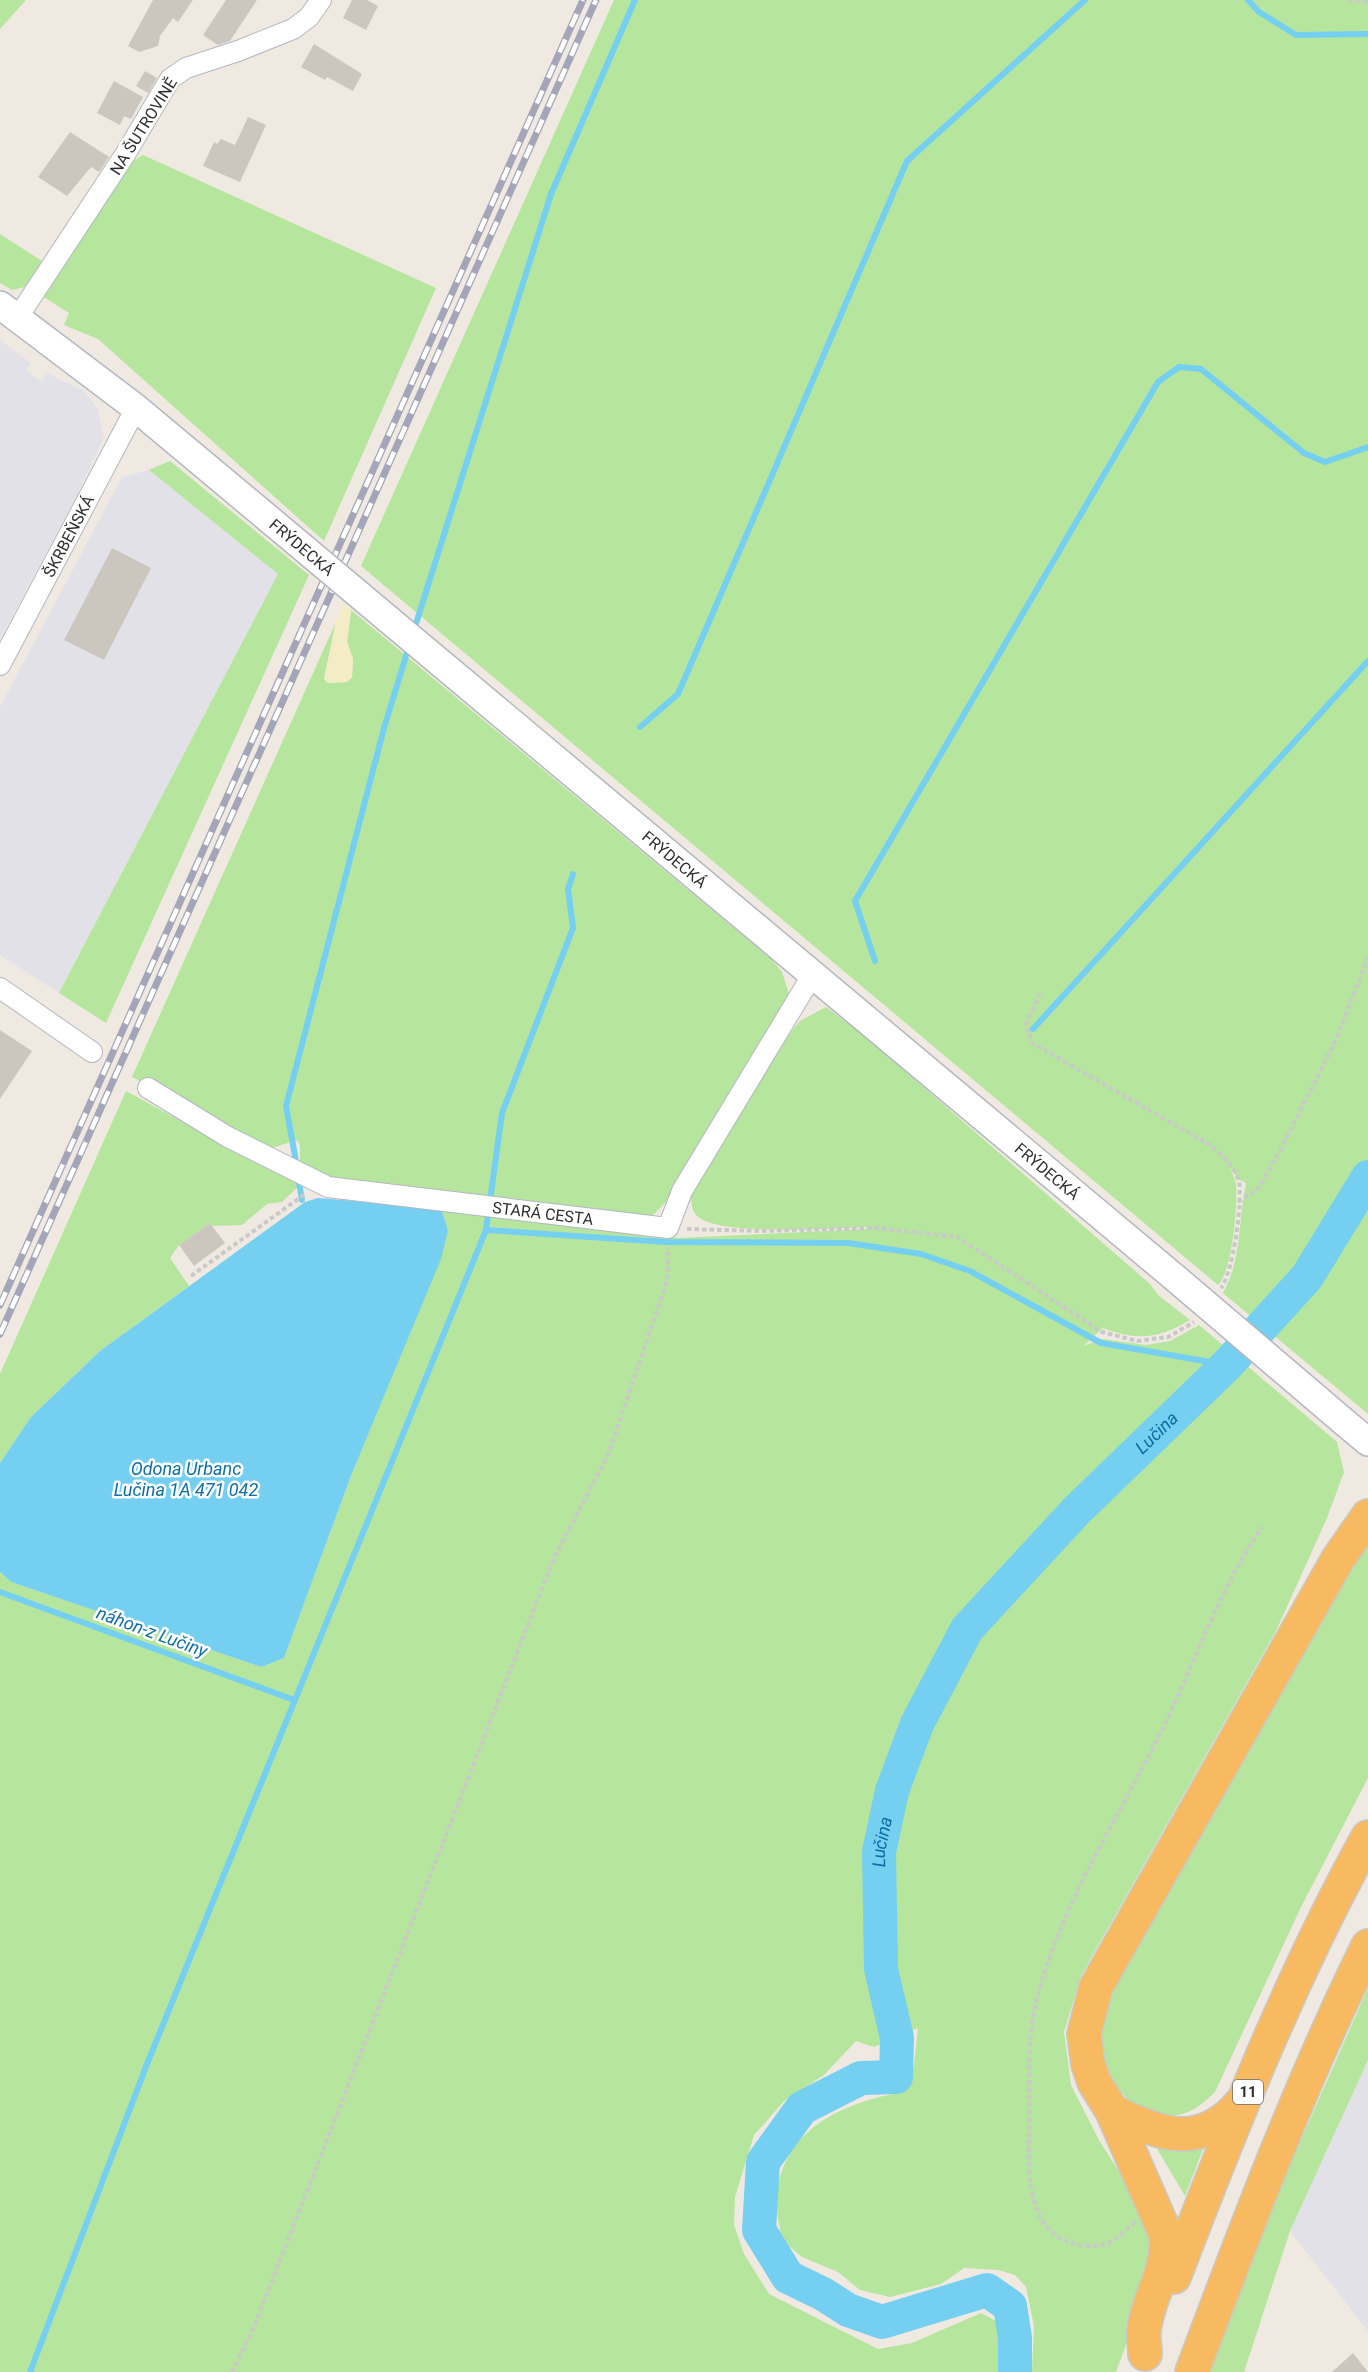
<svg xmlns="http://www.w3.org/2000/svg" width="1368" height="2372" viewBox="0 0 1368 2372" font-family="Roboto,sans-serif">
<rect width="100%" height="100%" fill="#efe9e1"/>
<path fill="#e3e1e8" d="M0,340L31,363L26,370L41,381L47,373L84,391L97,408L104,437L78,493L0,639Z
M149,470L278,574L59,993L0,955V707L122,477Z
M1368,2060V2331L1290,2231Z"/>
<path fill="#b6e59e" d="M0,0H26L0,29Z
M614,0H1368V1414L1223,1293C1242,1259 1238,1221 1246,1183L1238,1179L1230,1168C1231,1172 1236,1179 1236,1185C1238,1205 1232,1272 1218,1285L361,566Z
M143,155L436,288L324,541L98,339L64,325L69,313L42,296L128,164Z
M0,234L42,261L25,287L12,290L0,283Z
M170,461L309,575L106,1023L59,993L278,574L149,470Z
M351,610L772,960L782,972L790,997L665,1203L654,1214L642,1219L321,1177L300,1162V1145L297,1140L269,1149L132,1077L336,622L324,679L328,683L347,682L352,677L353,659L347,642Z
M826,1007L861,1033L1150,1284L1158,1295L1190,1320C1159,1339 1137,1341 1103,1328L1083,1346L1103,1339L1146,1345L1170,1341L1199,1325L1337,1442L1344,1472L1327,1518L1276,1631L1081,1976L1064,2032L1071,2085L1100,2142L1131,2190L1150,2235L1151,2277L1116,2372H1032L1034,2326L1026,2287L1015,2275L998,2270L964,2268L941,2284L890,2297L860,2290L838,2272L802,2257L782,2240C779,2223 774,2202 778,2185C791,2124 848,2102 903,2092L914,2066L918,2028L874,2047L856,2041L824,2075L784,2101L754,2135L735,2197L734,2225L744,2254L769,2294L878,2349L912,2343L981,2313L998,2322L1000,2372H0V1572L11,1582L261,1667L284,1658L352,1473L448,1230L441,1208L678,1238L869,1229V1227C838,1228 714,1237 696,1215C691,1209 691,1200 691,1193L763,1072L786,1038L800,1021Z
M126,1091L243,1155L303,1182L282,1202L267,1204L242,1225L213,1226L210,1223L179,1245L170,1258L189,1286L100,1351L31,1417L0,1463V1374Z
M1368,1545V1778L1301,1907L1215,2092C1189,2118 1174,2119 1139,2113C1106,2074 1094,2060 1102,2007L1342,1580Z
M1368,1988V2060L1290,2231L1244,2372H1210L1263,2226Z
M1205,2144L1185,2196L1156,2147Z"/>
<path fill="#f3ecc5" d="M344,603L351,610L347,642L353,659L352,677L347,682L328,683L324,679L336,622Z"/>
<path fill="#75cff0" d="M318,1198L441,1208L448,1230L441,1259L352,1473L284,1658L261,1667L11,1582L0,1572V1463L31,1417L100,1351L305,1202Z"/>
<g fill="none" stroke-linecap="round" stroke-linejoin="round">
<path stroke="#75cff0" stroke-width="6" d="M1248,0L1259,12L1296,35L1368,34
M414,630L551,194L635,0
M640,727L678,694L907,161L1085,0
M875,961L855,901L1158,382L1179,367L1201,369L1304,453L1325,462L1368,447
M1033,1029L1368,661
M297,1167L286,1106L384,728L409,646
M298,1177L302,1200
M486,1230L665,1242L848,1243L921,1254L970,1271L1101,1343L1227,1365
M0,1592L294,1700
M30,2372L147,2064L486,1230L502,1113L573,928L568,889L573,874"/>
<path stroke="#75cff0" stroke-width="34" id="s1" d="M1015,2372V2338L1010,2306L987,2290L882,2322L848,2310L823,2294L788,2277L759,2230L763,2162L802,2108L861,2078L896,2077L897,2038L881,1969L879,1852L892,1791L917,1724L967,1629L1077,1510L1227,1365L1307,1277L1368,1177"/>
</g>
<path fill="#cbc7bf" d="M153,0H193L178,22L173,18L160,36L158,46L139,52L128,46Z
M226,0H257L230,41L218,45L203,35Z
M352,0H367L378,6L366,30L343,18Z
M314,44L362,74L353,91L327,77L325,80L301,67Z
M145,71L157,78L148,93L136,86Z
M114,81L143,97L131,119L124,116L120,125L97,113Z
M248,117L266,125L240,182L203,166L214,142L217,144L221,139L235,145Z
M70,132L109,157L99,172L91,167L67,196L38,177Z
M112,548L151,568L104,660L64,640Z
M0,1030L32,1051L0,1099Z
M210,1223L225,1243L194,1266L179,1245Z
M1353,2353L1368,2372H1332Z"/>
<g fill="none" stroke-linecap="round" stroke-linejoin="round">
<g stroke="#b4b7c1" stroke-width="22">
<g id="minor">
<path d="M18,317L126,153L170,79L186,68L238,51L293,29L309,17L321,0"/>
<path id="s2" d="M0,665L136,408"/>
<path d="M0,988L92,1052"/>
<path id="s3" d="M148,1088L228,1137L328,1187L668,1228L682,1191L813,974"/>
</g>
</g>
<g stroke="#b4b7c1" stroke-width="30">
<g id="secondary">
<path d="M0,305L136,408L282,530"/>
<path id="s4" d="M388,619L1174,1277"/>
<path d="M1343,1421L1368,1442"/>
</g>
</g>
<g stroke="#c9c9c9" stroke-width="36">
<path id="trunk" d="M1112,2111C1161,2136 1202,2150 1242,2102
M1174,2277C1231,2128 1290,1978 1368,1837
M1145,2354C1145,2346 1143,2337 1144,2330C1148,2295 1169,2274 1166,2235L1112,2111L1094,2082L1088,2064L1084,2034L1096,1987L1338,1559L1368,1516
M1192,2372C1246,2228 1300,2084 1368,1946"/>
</g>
<path stroke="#c9c9c9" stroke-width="4" stroke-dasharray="4.5 3" stroke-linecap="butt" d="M1349,0L1368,2
M1040,993L1026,1024L1032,1043L1210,1145C1221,1155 1235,1166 1239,1182C1243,1200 1233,1273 1221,1288
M1238,1202L1258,1189L1283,1145L1335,1042L1368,958
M687,1229L761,1231L876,1228L957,1237L1102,1332L1137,1341L1168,1337L1194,1322
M191,1276L305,1194
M1135,2222C1115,2242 1103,2250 1075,2244C1030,2234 1028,2180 1029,2143C1031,2097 1025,2047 1036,2002C1060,1905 1120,1815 1164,1726C1196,1659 1220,1588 1262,1527
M232,2372L254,2327L554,1558L608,1455L667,1281L668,1247"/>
<use href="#minor" stroke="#fff" stroke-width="20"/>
<use href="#secondary" stroke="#fff" stroke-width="27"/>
<use href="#trunk" stroke="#f8ba60" stroke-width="33"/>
<g stroke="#a3a6b8" stroke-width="7">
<path id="rail" d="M0,1305L583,0
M0,1334L596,0"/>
</g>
<use href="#rail" stroke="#fff" stroke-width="4.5" stroke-dasharray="14" stroke-linecap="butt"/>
<g stroke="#b4b7c1" stroke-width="30" stroke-linecap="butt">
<path id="secondary-bridge" d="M282,530L388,619
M1174,1277L1343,1421"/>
</g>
<use href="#secondary-bridge" stroke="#fff" stroke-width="27"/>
</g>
<g text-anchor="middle" stroke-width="5" stroke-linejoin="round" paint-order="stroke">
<rect fill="#fff" stroke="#6d6d6d" stroke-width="1.5" x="1233" y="2080" width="30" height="24" rx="4.5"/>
<g font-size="15" font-weight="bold" fill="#2e2e2e">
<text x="1248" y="2097">11</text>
</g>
<g font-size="16" fill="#2e2e2e" stroke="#fff">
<text transform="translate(143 126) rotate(-58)" y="6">NA ŠUTROVINĚ</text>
<text dy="6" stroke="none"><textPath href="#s2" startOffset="146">ŠKRBEŇSKÁ</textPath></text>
<text transform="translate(302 547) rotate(40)" y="6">FRÝDECKÁ</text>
<text dy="6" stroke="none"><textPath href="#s4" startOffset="374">FRÝDECKÁ</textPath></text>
<text dy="6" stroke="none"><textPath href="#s4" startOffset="860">FRÝDECKÁ</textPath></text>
<text dy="6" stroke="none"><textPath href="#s3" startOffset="422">STARÁ CESTA</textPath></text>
</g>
<g font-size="18" font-style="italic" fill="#0d6fa3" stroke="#fff">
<text dy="6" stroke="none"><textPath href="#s1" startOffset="1341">Lučina</textPath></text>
<text x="186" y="1475">Odona Urbanc<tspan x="186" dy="21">Lučina 1A 471 042</tspan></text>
<text transform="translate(152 1632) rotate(20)" y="6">náhon-z Lučiny</text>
<text dy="6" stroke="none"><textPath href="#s1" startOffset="837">Lučina</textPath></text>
</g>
</g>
</svg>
